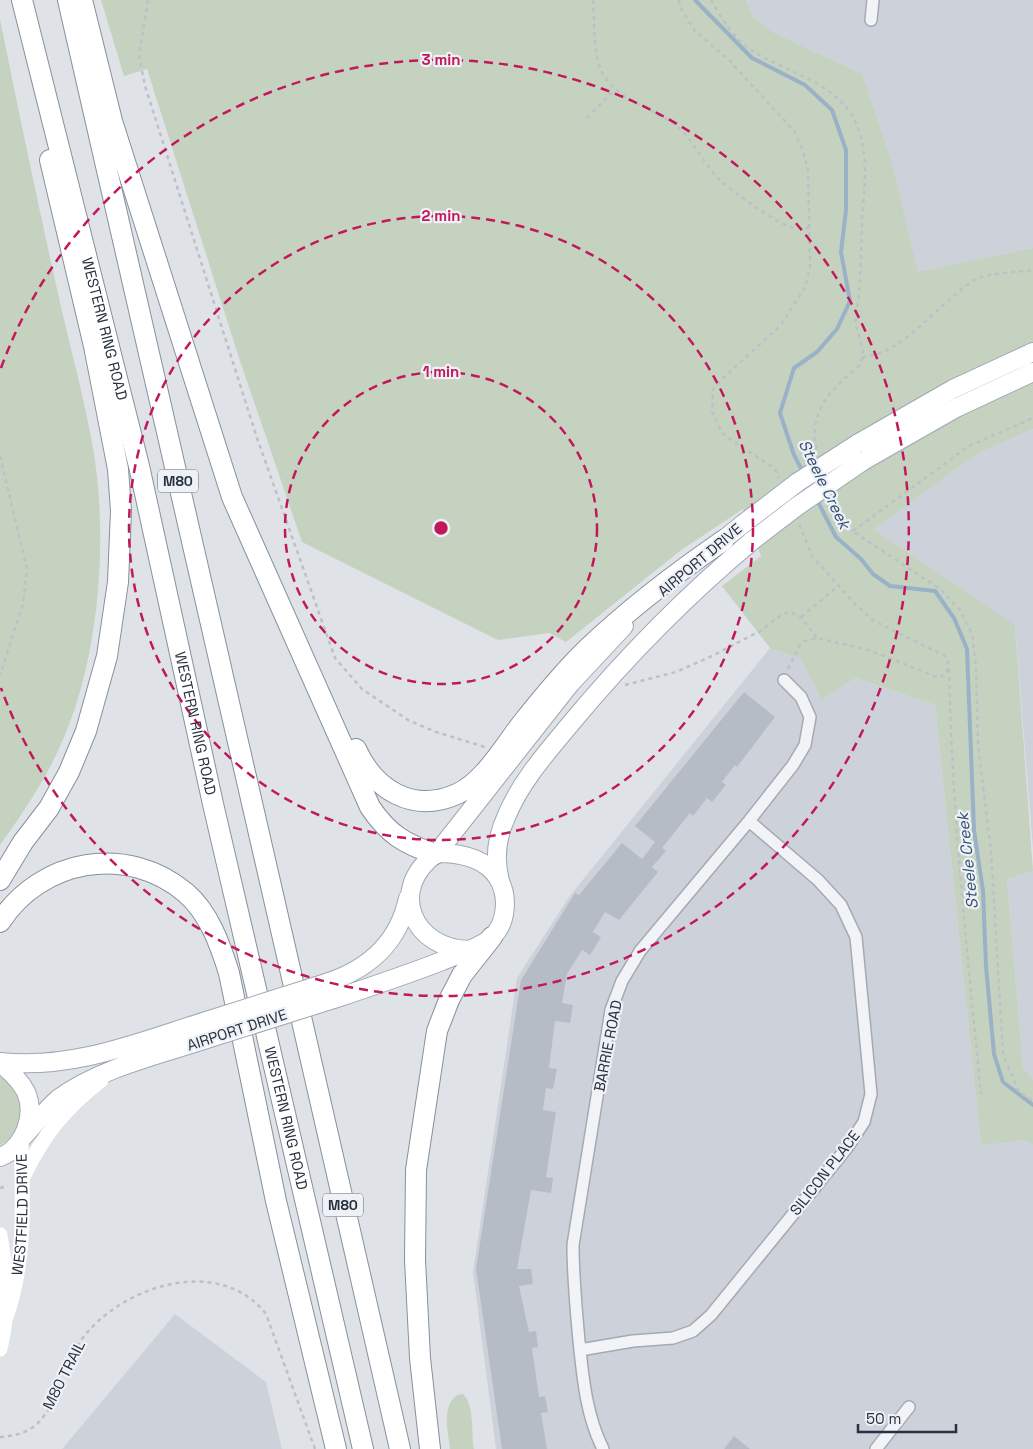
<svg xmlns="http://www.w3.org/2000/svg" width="1033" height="1449" viewBox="0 0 1033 1449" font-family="'Space Grotesk',sans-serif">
<rect width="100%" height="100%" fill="#dfe3e8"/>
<path fill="#cdd2da" d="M746,0H1033V248L918,273L892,162L862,74L773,32L754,18Z
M1033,429V849L1015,625L874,529L977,454Z
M770,648L800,659L822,700L856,678L935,705L981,1144L1024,1140L1033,1145V1449H496L473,1272L517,978L569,897Z
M1033,871V1080L1023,1067L1007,879Z
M175,1314L266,1382L282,1449H62Z"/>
<path fill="#c5d2c0" d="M101,0H746L754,18L773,32L862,74L892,162L918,272L1033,248V429L977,454L874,529L1015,625L1033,871L1007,879L1023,1067L1033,1080V1145L1024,1140L981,1145L935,705L856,678L822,700L800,659L770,648L722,586L761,556L743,509L680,551L566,642L549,633L498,640L302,542L239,358L147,69L124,76Z
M0,19C18,109 37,199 57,289C69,344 85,399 94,454C108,542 99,659 62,742C46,779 23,813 0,845Z
M0,1076C27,1094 32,1128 0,1145Z
M463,1394C475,1406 471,1432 474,1449H450C448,1431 441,1408 457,1395Z"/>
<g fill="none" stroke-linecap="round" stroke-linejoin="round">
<path stroke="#9ab1c8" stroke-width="4" d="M695,0L752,58L805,85L832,110L846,150V210L841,252L850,301L837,329L817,352L794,368L780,413L794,455L803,472
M816,498L836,537L861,559L873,574L890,586L935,591L954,618L967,649L974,830L983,891L986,966L994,1054L1003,1082L1033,1105"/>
</g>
<path fill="#b6bcc5" d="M744,692L775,717L737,767L735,765L722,782L726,785L712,802L707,798L693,816L690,813L662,848L666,851L652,867L658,872L619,920L605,912L593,932L601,937L590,955L582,950L567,974L562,1003L573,1005L570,1023L555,1021L549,1068L557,1069L553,1089L546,1088L543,1110L556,1112L546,1177L553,1178L551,1193L531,1190L517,1269H531L533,1284L519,1286L529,1332L536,1331L538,1347L532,1348L539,1397L545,1396L548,1412L541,1413L547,1449H502L476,1269L521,980L575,893L579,895L622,843L642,859L655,842L635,826Z
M734,1436L750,1449H724Z"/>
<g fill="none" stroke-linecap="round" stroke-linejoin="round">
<g stroke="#a4aab2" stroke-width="14">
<path id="minor" d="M871,20L873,0
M580,1350L633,1341L673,1338L693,1331L711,1315L846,1149L864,1122L871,1094L856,937L841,905L818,880L749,821
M603,1449C586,1415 583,1378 579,1341C576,1309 573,1277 573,1245L611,1010L622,981L640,951L749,821L793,765L805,745L810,717L801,697L784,680
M876,1449L909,1407"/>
</g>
<g stroke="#9ea7b4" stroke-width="20">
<path id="primary" d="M857,444L953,389L1033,352
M863,461L956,408L1033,372
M713,548L743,524
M437,853L570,684L624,626
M500,881C494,859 497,836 507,815C521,781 548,751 572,722C627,656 687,595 753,540
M329,982C370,968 399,941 408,898
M334,999C370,987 406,975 442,961C458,954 477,949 491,938C507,924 509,896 498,878C485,857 460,853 437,853C386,889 413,950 470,950
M0,1062C72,1070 139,1042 206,1021
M0,1063C10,1071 20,1080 26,1092C36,1116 24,1148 0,1157
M22,1138C34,1126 45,1110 58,1099C99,1068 162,1054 210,1038"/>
</g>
<g stroke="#86909e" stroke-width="22">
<g id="motorway">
<path id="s2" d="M22,0L139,466L213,804L363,1449"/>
<path d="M68,0L400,1449"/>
<path d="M82,0L112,121L232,497L370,807C389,835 405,844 435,854"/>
<path d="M356,749C374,789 412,814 457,794C485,781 504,746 523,722C543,697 564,671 588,648C630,608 676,573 724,540"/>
<path d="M0,880L23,842L49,808L69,772L86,731L107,656L118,582L121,511L118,469L94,346L50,160"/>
<path d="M0,922C41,859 127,843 186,893C209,913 220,944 229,973L276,1201L336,1449"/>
<path d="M430,1449L420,1358L415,1260L416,1170L437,1031L449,1000L462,975L492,937"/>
</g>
</g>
<path stroke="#bdc1c6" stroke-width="2.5" stroke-dasharray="4 4" stroke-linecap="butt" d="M148,0L139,55L145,86L257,438L335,658L362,689L408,720L436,732L485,747
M593,0C595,22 592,51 602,72C616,101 655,108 678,127C695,142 704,165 721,181C734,193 774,221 790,227C796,228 803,228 809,228
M679,0L680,7L695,31L729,60L794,131L803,151L808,170L810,266L805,288L780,326L724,377L713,390L712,412L723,434L775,469L779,478
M711,0C721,17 734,39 751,50C786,73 835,81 855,121C870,152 864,190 862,222C861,254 861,285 856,317C853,333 869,347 860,364C857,369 849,375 844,379C822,399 808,422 818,452
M587,118L615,89
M862,357C902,356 942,299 976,279C988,273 1019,272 1033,270
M0,456L27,569L23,604L0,675
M834,500L845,526L940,589L960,610L972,634L976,667L978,745L991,851L1003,1054L1019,1092L1033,1101
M853,531L969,446L1033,418
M801,617L838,586
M788,669L799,646L805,641L817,638L869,650L939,678C948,673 952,665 945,656L874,621L856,605L812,556L799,524
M949,669C952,811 967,952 981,1094
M625,685L676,672L712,656L762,630L781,615L790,612L801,617L817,638
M0,1188L8,1186
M0,1437C14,1436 28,1433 38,1423C59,1402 64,1364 82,1339C121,1286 219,1254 266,1314L315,1449"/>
<use href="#minor" stroke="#f1f3f6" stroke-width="11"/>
<g stroke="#fff" stroke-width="15">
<path d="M24,1175C44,1134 65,1108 101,1080"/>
<path d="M0,1235C7,1272 9,1312 0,1349"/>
<path id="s1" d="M6,1317C26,1260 23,1201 21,1141"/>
</g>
<use href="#primary" stroke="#fff" stroke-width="18"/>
<use href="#motorway" stroke="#fff" stroke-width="20"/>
<g stroke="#9ea7b4" stroke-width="20" stroke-linecap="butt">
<path id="primary-bridge" d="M743,524L798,482L857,444
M753,540L796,507L863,461
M206,1021L329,982
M210,1038L334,999"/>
</g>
<use href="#primary-bridge" stroke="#fff" stroke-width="18"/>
</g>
<g fill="none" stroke="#c2185b" stroke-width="2.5" stroke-dasharray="9 6">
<circle cx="441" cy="528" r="156"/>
<circle cx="441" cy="528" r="312"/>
<path d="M1 368A468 468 0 1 1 1 688"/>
</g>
<g text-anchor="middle" stroke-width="4.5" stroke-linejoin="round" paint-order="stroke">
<g fill="#eef1f6" stroke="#636b76" stroke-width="1">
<rect x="158" y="469.5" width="40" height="23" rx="4"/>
<rect x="323" y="1193.5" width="40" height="23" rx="4"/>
</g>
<g font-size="14" font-weight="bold" fill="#28313f">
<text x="178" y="486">M80</text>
<text x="343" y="1210">M80</text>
</g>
<g font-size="15" fill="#28313f" stroke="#eef1f6">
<text dy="5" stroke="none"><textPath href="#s2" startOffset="339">WESTERN RING ROAD</textPath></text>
<text transform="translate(700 560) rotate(-40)" y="5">AIRPORT DRIVE</text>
<text dy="5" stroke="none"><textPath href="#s2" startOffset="744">WESTERN RING ROAD</textPath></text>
<text transform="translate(237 1030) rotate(-18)" y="5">AIRPORT DRIVE</text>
<text transform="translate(608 1046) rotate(-79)" y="5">BARRIE ROAD</text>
<text dy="5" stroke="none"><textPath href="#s2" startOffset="1149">WESTERN RING ROAD</textPath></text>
<text transform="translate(825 1173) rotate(-52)" y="5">SILICON PLACE</text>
<text dy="5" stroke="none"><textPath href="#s1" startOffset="104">WESTFIELD DRIVE</textPath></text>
<text transform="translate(64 1375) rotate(-63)" y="5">M80 TRAIL</text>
</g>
<g font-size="16" font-style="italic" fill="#335072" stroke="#eef1f6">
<text transform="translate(825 484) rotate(64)" y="6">Steele Creek</text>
<text transform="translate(967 861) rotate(-96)" y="6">Steele Creek</text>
</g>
</g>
<circle cx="441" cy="528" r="8" fill="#c2185b" stroke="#eef1f6" stroke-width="2.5"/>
<g font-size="15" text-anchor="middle" font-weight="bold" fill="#c2185b" stroke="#eef1f6" stroke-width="4.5" stroke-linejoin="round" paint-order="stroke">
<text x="441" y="65">3 min</text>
<text x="441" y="221">2 min</text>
<text x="441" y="377">1 min</text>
</g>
<path d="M858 1424v8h98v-8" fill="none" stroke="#28313f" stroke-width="2.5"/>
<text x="866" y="1424" font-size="15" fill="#28313f" stroke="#eef1f6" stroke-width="4" paint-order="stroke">50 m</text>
</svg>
